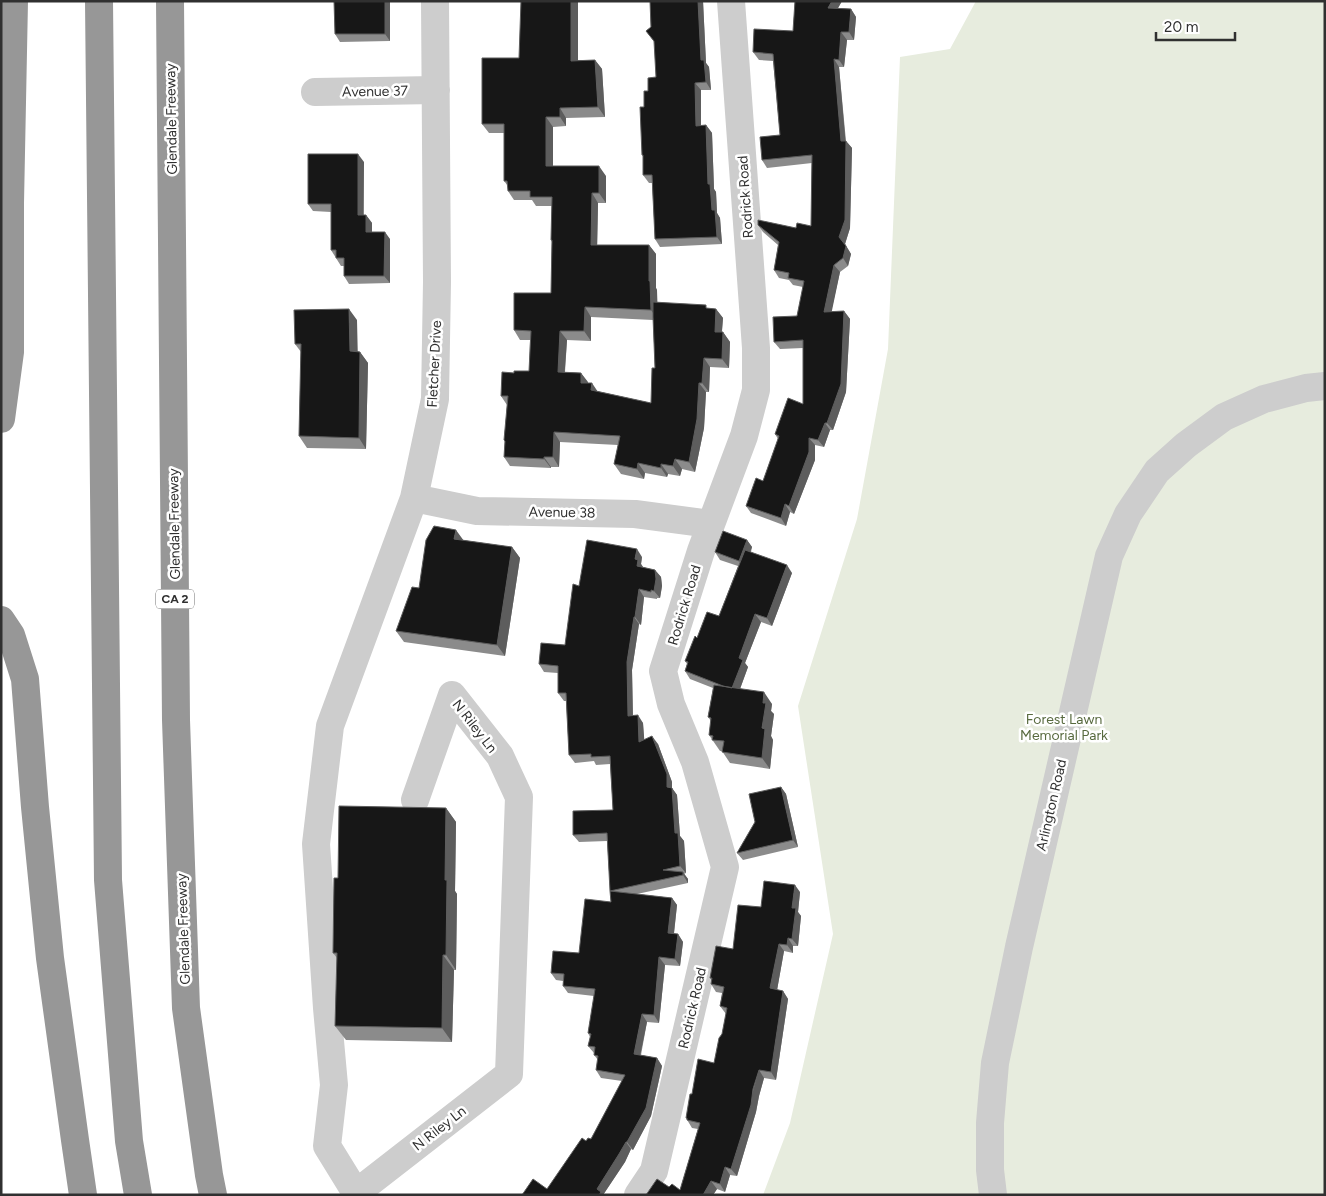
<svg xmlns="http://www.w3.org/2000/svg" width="1326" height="1196" viewBox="0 0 1326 1196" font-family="Figtree,sans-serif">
<rect width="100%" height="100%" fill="#fff"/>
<path fill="#e7ecde" d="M976,1H1325V1195H763L790,1123L833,934L798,706L857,519L888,349L900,57L950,49Z"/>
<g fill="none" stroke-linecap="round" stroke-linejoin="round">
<path stroke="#cdcdcd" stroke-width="28" d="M315,92L436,90
M414,498L477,511L635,514L711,524
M415,800L452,695L500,756L519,797L509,1074L356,1193L327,1146L334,1085L327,1008L316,844L330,726L414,498L435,399L437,282L435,1
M638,1195L654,1171L725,867L695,762L671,704L663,671L701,551L744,436L756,390V348L731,1
M993,1195L990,1170V1123L995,1063L1019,947L1109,556L1128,514L1157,471L1186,445L1224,417L1264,399L1306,388L1325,386"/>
<path stroke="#979797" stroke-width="28" d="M99,1L108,880L129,1141L138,1195
M170,1L176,720L186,1008L209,1175L213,1195
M1,419L10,352V203L14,1
M1,620L11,635L25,679L35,807L50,958L75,1140L83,1195"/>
</g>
<path fill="#8b8b8b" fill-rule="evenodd" d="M334,1H390V41L340,42L335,34Z
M650,1H703L706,63L709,67L711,90H701V126L706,125L712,133L714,189L716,192L717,213L720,218L722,244L660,247L655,239L652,183H649L643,175V156L642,155L644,107L648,91L656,77L655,43L646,31L651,27Z
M795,1H842L838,8L851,9L856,17L854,40H847L844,67H839L846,141L852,148L850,228L845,244L851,254L848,266L840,272L831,312L844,311L850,319L846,392L833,430H830L824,447L815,445V460L794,514L790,512L786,526L751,513L746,506L763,481L778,439L775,434L803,404V348L780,349L774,342L797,316L803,287L793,285L789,280L779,278L774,270L778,245L763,232L758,225L796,228L811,226L812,163L767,168L762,160L780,135L773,61L759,60L753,52L793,31Z
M519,58L578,60H595L602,69L605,117L566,118V126L553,127V166L606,176V203H598L597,245H649L656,254V288L657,290V302L716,309L723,318L722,332H723L730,342L729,368L710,367L709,392H706L704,428L695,472L682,469L680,476L668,474L667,477L645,473L644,479L621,474L614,464L618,445L560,442L559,467H551V468L510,466L504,457L505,442L504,440L507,405L501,396L514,373L529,371L530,340H520L514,330L551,293L552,242L551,240L552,206H536L532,200H514L508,191V186L504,181V133H489L482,124ZM591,317L653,320L655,368L651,403L597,391L588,383L581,373L565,372L567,340L591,341Z
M364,162V215H366L372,223V232L390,239V283L349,284L344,276V266H341L331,250V212L313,211L308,204Z
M357,320V351L360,352L368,363L366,449L307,448L299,436L301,352L295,344Z
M463,540L512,547L520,558L505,656L404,642L396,631L419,588Z
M747,540L752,547L751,552L792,573L772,626L761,622L745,663L748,667L740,689L772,704L771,711L774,714L771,736L773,740L770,769L730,763L722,751H720L709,735L711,721L708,717L713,688L690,679L685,671L687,664L685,661L697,638L719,616L738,566L720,560L715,552Z
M642,557L641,564L643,567L655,570L661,577L662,586L660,598H657V599L644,597L641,625L639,624L632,670L633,715L643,723L644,740L658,744L672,782V788L677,795L680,836L684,841L686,873L684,874L688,879V883L637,894L672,898L677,905L674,934H678L683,942L680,966L665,965L659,1023L647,1022L641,1055L657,1058L662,1066L651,1116L633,1150L631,1149L625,1162L603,1195L547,1189L586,1141L591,1139L622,1081L601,1078L596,1070L598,1060L594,1055V1053L588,1046L590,1037L588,1033L594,996L568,993L563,986V981L556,980L551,973L579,953L611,902L607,841L579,842L573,835L613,810L610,764L596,765L594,761L575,763L569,755L566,701H564L558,693V673L544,672L539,664L565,645L579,586Z
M781,787L786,794L798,847L743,860L737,853Z
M446,808L456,822L455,891L457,894L456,970H454L452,1042L346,1040L335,1026L337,958L333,953L338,878Z
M800,892L798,912L801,916L798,946H793V953L784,951L777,990L783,991L788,999L776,1080L764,1078L759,1096L756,1112L737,1176L730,1175L725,1192L717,1189L713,1195H646L669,1187L680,1190L698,1129L692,1128L686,1118L692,1094L714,1063L722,1034L726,1014L720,1006L722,993L716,992L711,984L712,980L710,978L733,949L761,907Z"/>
<path fill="#5d5d5d" d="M385,1H390V41L385,34Z
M571,1H578V70L571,61Z
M698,1H703L706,63L709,67L711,90L706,82L701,60Z
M832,1H842L834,15L828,8Z
M851,9L856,17L854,40L849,32Z
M841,32L847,40L844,67L839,60Z
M834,59L839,67L846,147V141L852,148L850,228L845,244L851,254L848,266L843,258L839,237L841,141Z
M595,60L602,69L605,117L598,107Z
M695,83L701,90V133L696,126Z
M560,108L566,118V126L560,117Z
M546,117L553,127V176L546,166Z
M706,125L712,133L714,189L716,192L717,213L720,218L722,244L717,237L712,210L708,184Z
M358,154L364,162L363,223L358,215Z
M599,166L606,176V203L599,193Z
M592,193L598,203L597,255L591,245Z
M366,215L372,223V240L366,232Z
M385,232L390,239V283L384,276Z
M649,245L656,254V288L657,290L658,320L651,310L649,281Z
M834,265L840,272L830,320L824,312Z
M585,307L591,317V341L584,331Z
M349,309L357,320L358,363L350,351Z
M716,309L723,318L721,341L715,332Z
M844,311L850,319L846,392L833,430L827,423Z
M560,331L567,340L564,381L558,372Z
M723,332L730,342L729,368L722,359Z
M360,352L368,363L366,449L359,438Z
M704,358L710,367L709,392L702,383Z
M581,373L588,382V392L581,383Z
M592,383L598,392L591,390Z
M699,383L706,392L704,428L695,472L689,462Z
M825,423L830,430L824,447L818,440Z
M554,432L560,442L559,467L553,457Z
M809,438L815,445V460L794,514L789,506Z
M544,457L551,467V468L544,459Z
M675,459L682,469L680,476L673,466Z
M638,463L645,473L644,479L637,469Z
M661,464L668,474L667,477L661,468Z
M785,504L790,512L786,526L781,518Z
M456,530L464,541L454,539Z
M747,540L752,547L744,569L739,561Z
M512,547L520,558L505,656L497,645Z
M637,549L642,557L641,564L643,567L637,566L635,559Z
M787,565L792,573L772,626L767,618Z
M655,570L661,577L662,586L660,598L654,591Z
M639,589L644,597L641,625L635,617Z
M755,614L761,622L745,663L748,667L737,697L731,689L739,658Z
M634,617L639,624L632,670L633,723L628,716L627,662Z
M764,692L772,704L771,711L774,714L771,736L773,740L770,769L762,758L763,703Z
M638,715L643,723L645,749L639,742Z
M652,736L658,744L672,782V788L677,795L680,836L684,841L686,873L680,866L667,787Z
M781,787L786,794L798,847L793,840Z
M446,808L456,822L455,891L457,894L456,970L446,955L445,880Z
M683,872L688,879V883L683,875Z
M795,885L800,892L798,912L801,916L798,946L792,939V908Z
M672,898L677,905L673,941L668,933Z
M678,934L683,942L680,966L675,959Z
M788,938L793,946V953L787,945Z
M779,944L784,951L776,996L770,988Z
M443,955L454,970L452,1042L442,1028Z
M659,957L665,965L659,1023L654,1015Z
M783,991L788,999L776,1080L771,1072Z
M642,1014L647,1022L639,1061L634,1054Z
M657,1058L662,1066L651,1116L633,1150L627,1142Z
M759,1070L764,1078L759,1096L756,1112L737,1176L731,1169Z
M626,1142L631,1149L625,1162L603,1195H599L597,1189Z
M725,1167L730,1175L725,1192L720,1184Z
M711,1181L717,1189L713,1195H703Z"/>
<path fill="#171717" stroke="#5d5d5d" d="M334,1H385V34H335Z
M521,1H571V61L595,60L598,107L560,108V117H546V166H599V193H592L591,245H649V281H650L651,310L585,307L584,331H560L558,372L581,373V383H592L591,390L651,403L652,368H655L653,317V302L706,305V308L716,309L715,332H723L722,359L704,358L702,383H699L697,419L689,462L675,459L673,466L661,464V468L638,463L637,469L614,464L620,436L554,432L553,457H544V459L504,457L505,441L504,440L508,396H501L502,372L514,373V371H529L531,331L514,330V293H551L552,240H551L552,197H530V191H508L507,181H504V124H482V58H519Z
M650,1H698L701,60H704L706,82L695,83L696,126L706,125L708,184H710L712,210H715L717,237L655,239L652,175H643V155H642L640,107H644V91H648V78L656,77L654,41L646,31L651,27Z
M795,1H832L828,8L851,9L849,32H841L839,60L834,59L841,141H846L845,220L839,237L846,246L843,258L834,265L824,312L844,311L841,384L827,423H825L818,440L809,438V452L789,506L785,504L781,518L746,506L756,478L763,481L779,436L775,434L788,398L803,404V340L774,342L773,317L797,316L804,281L788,278L789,273L774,270L779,242L758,225V220L796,228L797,223L811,226L812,155L762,160L760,137L780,135L773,54L753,52L754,29L793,31Z
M308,154H358V215H366V232H385L384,276H344V258H336V250H331V204H308Z
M349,309L350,351L360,352L359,438L299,436L301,344H295L294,310Z
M434,526L456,530L454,539L512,547L497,645L396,631L412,587L419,588L426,540Z
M723,531L747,540L739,561L715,552Z
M587,540L637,549L635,559L638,560L637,566L655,570L656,579L654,591L651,590V592L639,589L635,617H634L627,662L628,716L638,715L639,742L652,736L667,774V787L672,788L675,833H678L680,866L663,870L683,872V875L610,891L607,833L573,835V811L613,810L610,756L591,757V754L569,755L566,693H558V666L539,664L541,643L565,645L573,584L579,586Z
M745,550L787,565L767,618L755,614L739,658L743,660L732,688L723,686L685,671L688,662L685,661L695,636L697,638L707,612L719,616Z
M714,685L764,692L763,703H766L762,728L765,729L762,758L722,752L724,741L712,740L713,736L709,735L711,718L708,717Z
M781,787L793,840L737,853L755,822L749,794Z
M339,806L446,808L445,880H447L446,955H443L442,1028L335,1026L337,953H333L334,878H338Z
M764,881L795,885L792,908H796L792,939L788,938L787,945L779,944L770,988L783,991L771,1072L759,1070L753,1089L751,1105L731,1169L725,1167L720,1184L711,1181L703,1195H646L657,1179L669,1187L672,1184L680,1190L700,1123L687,1120V1118H686L690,1094H692L698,1059L714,1063L719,1038L722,1034L727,1008L720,1006L724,987L711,984L712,978H710L716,946L733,949L738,905L761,907Z
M610,891L672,898L668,933L678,934L675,959L659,957L654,1015L642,1014L634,1054L657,1058L646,1108L627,1142H626L619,1154L597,1189L601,1192L599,1195H522L533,1179L547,1189L582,1138L586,1141L588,1138L591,1139L625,1075L596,1070L598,1056L594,1055L595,1047L588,1046L591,1034L588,1033L595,989L563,986L564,974L551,973L553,951L579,953L585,899L611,902Z"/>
<g text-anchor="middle" stroke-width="5" stroke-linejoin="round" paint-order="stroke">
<rect fill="#fff" stroke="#6e6e6e" stroke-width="1" x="156" y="589.5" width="38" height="19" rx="4"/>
<g font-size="12" font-weight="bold" fill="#303030">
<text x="175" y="603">CA 2</text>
</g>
<g font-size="14" fill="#303030" stroke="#fff">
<text transform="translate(375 91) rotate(-1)" y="5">Avenue 37</text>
<text transform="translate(171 119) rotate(-91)" y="5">Glendale Freeway</text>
<text transform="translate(745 197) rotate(-94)" y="5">Rodrick Road</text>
<text transform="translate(434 364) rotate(-87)" y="5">Fletcher Drive</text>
<text transform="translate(562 512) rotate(1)" y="5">Avenue 38</text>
<text transform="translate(174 524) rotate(-91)" y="5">Glendale Freeway</text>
<text transform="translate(684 605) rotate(-73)" y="5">Rodrick Road</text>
<text transform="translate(475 726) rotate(52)" y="5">N Riley Ln</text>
<text transform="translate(1051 805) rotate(-77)" y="5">Arlington Road</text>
<text transform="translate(183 929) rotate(-92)" y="5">Glendale Freeway</text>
<text transform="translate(692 1008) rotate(-77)" y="5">Rodrick Road</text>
<text transform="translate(439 1128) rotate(-38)" y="5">N Riley Ln</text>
</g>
<g font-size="14" fill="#586a3f" stroke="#fff">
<text x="1064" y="724">Forest Lawn<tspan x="1064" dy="16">Memorial Park</tspan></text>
</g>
</g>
<rect width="1326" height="1196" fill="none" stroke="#303030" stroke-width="5"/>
<path d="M1156 32v8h79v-8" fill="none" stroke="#303030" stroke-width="2.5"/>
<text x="1164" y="32" font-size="15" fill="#303030" stroke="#ffffff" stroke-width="4" paint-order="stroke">20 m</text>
</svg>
